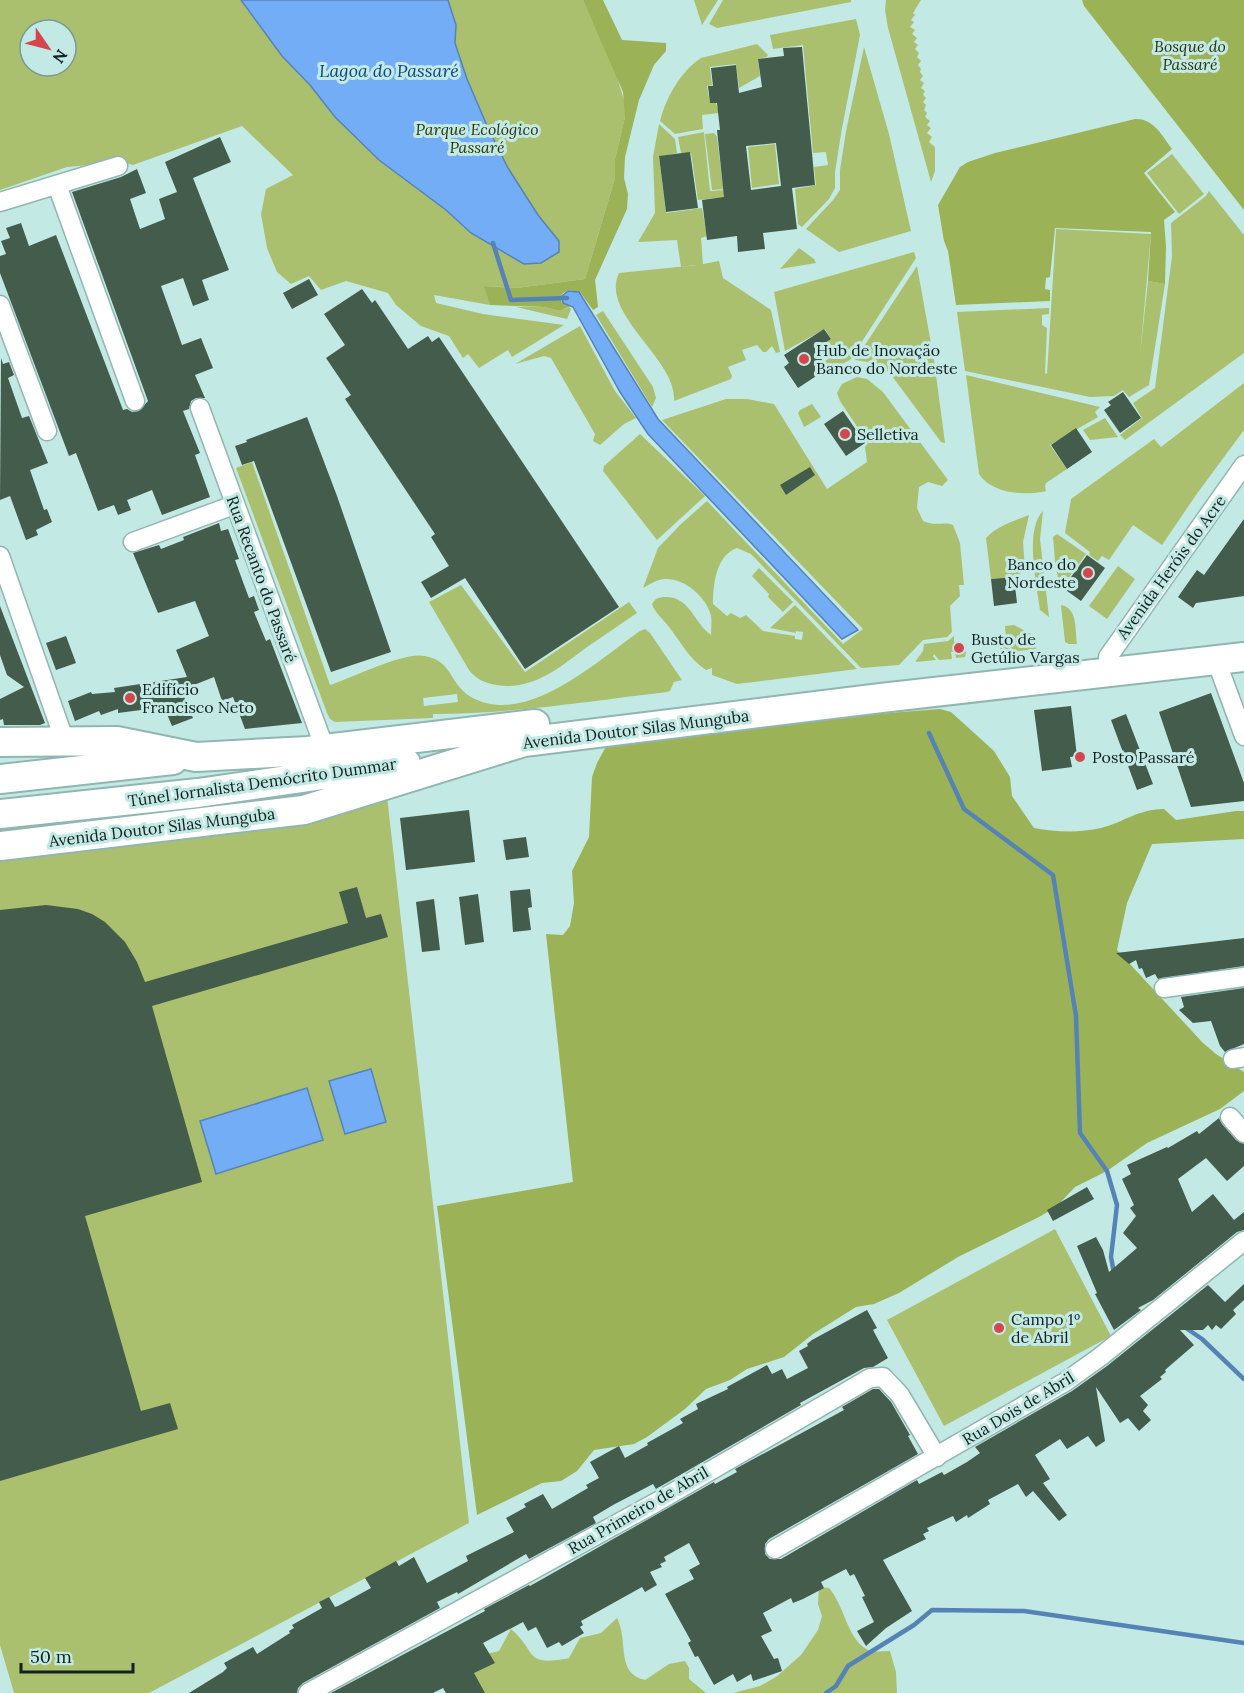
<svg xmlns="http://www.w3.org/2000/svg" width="1244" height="1693" viewBox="0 0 1244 1693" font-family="Lora,serif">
<rect width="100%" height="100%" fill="#c2e9e4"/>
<path fill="#aac06e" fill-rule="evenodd" d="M0,0H583L614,68L625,103V117L615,159V178L585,279L516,288L485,286L490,305L434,295L436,303L483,314L564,325L512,357L508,350L479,368L468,354L463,358L449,336L421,326L396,305L388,293L346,281L321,290L309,276L291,284L277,272L267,248L261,214L266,189L293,175L242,126L133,165L115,160L99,164L67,167L0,190ZM30,30H66V66H30Z
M694,0H718L702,25Z
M723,0H851V2L717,28L709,24Z
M886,0H921L913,13L915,15L911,20L914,22L910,27L915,30L912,34L917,38L914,42L918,45L915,49L919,53L917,57L921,61L918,65L921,69L920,72L923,76L920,80L924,83L921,88L925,91L923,95L926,98L923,102L926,105L924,110L927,113L925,117L930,121L927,125L931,128L927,133L932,137L929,142L935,147V171L931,182L888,28L885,10Z
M856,19L860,35L842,128L835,172V188L829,199L802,227L798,224L795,189L816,185L814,167L828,165L826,152L813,153L803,45L773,49L770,35Z
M757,44L768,55L767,57L758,59L760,76L739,88L736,64L710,67L712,85L707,86L710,103H716L719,113L702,115L703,129L675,134L660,121C666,98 680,72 701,58Z
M864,47L889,134L911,231L839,252L806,229L833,200L840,190V170L846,131Z
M659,124L675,139L677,153L659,157L666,213L702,208L707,236L701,238L703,264L719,261L723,278L771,310L780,352L776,353L772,346L766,352H763L757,345L742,350L746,360L728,367L732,376L731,379L674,401C678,360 599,314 619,273L697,265L681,267L677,240L638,242L655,213L653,157Z
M704,132L710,191L727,190L734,203L717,198L698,200L691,153H681L678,137Z
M714,133L717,137L723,186L726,189L712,190L705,134Z
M775,144L779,184L752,188L748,147Z
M1172,154L1204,194L1179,214L1147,173Z
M1209,191L1244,235V353L1125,440L1120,435L1142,418L1133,403L1155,388L1172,256L1171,223L1206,196Z
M1056,229L1151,234L1140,355L1148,281L1165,284L1149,385L1129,397L1123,390L1114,396L1090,397L965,371L957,312L1049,308V314L1042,315V325L1047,328L1045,373L1047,374Z
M799,248L814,259L816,263L780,269Z
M914,252L916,258L850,360L832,369L825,361L828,359L819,347L831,339L825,329L785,351L774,292Z
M917,266L934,360L945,443L941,442L889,372L875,363L855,360Z
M516,307H544L560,311L569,307L571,309L567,319Z
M603,311L653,387L656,398L652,407L596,315Z
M580,326L615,391L636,418L624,424L600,445L593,441L595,434L551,358L544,356L515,364Z
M966,375L1100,407L1095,412L1098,417L1050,445L1067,469L1046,483L1045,486L1046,491C1025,496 992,494 979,474Z
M857,377L867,379L883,392L948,480L942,486L928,482L919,487L917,508L923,521C937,527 943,521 953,525L960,543L964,585H959L960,596L950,606L952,632L947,637L923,640L899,665L861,668L751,554L737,548C716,555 713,585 713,604L727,616L731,613L740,618L746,615L763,631L795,636V639L802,640L803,632L796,631V633L770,628L795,605L857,669L737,684L712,675V668L706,670C689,659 681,642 669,627C663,619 655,613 652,604C655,599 657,598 663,597C690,595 693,622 711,635C711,629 712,622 711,616C707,597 684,578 665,579C657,579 649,585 643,588L658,548L680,525L707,501L843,644L863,629L662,420L726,399H747L774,404L827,489L867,462L865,447L868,443L840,401L837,393L842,384Z
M1244,383V430L1196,495L1162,545L1133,525L1109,560L1102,556L1098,561L1089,555L1090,552L1065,533L1071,499L1154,439L1161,447Z
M812,404L821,417L804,427L798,413L800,410Z
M1105,418L1118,437L1090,440L1083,430Z
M640,434L705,496L657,540L603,471L604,466Z
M252,462L330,685C351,678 405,651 425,656C453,661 449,684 471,697C526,728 597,661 640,631L645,629L650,633L682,680L674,682L670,691L667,692C590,701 512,714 433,714V718L335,722L330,719L327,713L236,468ZM457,694L458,702L424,706L423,698Z
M1043,511L1040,539L1049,617L1040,610C1037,586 1024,530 1043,511Z
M1029,515L1023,542L1025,570H1020V576L991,579L986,538C997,526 1014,521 1029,515Z
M1057,534L1086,554L1062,587L1059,584L1055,561L1053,537Z
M1118,566L1135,579L1107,619L1089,606Z
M759,568L793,602L783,612L768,597L769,594L752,576Z
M461,585L525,672L629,602L637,613C620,624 604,636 587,647C560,667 533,691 497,685C485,683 477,680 469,670L429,602Z
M1061,605C1078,608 1075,630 1077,644H1069L1065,642Z
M1014,625L1031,634L1036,649L1001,653L1000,647L1006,639L1005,626Z
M954,636V642L966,652L965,657L956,658L955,652H951L952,659L939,660L934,654L933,656L936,660L915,662L923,651L924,644L948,641Z
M387,796L469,1523L149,1693H14L0,1645V858Z
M1055,1229L1111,1336L944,1426L887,1320Z
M819,1587L829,1588C844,1605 847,1637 866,1649C873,1653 882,1651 890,1651L896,1672L897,1693H733L760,1686L776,1677L801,1655L818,1630L822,1616L818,1604Z
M617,1618C629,1642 615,1673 645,1680L669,1664L685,1661L689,1668V1679L706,1693H479L466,1665L474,1657L499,1651L511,1629C538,1652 523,1667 569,1658L580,1638L601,1633Z"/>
<path fill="#9bb356" d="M583,0H603L622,40L666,43V51L654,65L639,100L625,157L624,178L628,194L627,209L595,280L598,307L593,310L580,292L568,290L562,294L561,298L562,303L570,306L560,311L544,307L490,305L484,286L516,288L585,279L615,178V159L625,117L623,92Z
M1082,0H1244V210L1084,6Z
M1135,119C1154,118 1162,136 1172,149L1144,173L1175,212L1164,220L1166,247L1165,284L1148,281L1151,232L1055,228L1050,277L1046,278L1045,289L1050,290V301L956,305L948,251L944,241L938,205L960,167L968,162L995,153Z
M940,709L951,712L994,751L1010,777L1012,796L1034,828C1056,832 1079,833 1101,828C1125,822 1135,810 1164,809L1176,820L1236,811H1244V839L1152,844L1127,903L1117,950L1202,1042L1216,1054L1244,1072V1091L1220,1109L1147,1143L1107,1171L1075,1187L1056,1207L1039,1217L958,1257L899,1293L874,1304L856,1307L813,1334L784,1357L747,1369L730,1380L706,1389L685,1409L647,1437L634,1444L594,1450L577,1471L561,1481L542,1483L477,1515L437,1206L573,1182L546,934L563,935L570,926L574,903L572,871L589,837L592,777L597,763L608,743L839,717Z"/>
<path fill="#73adf6" stroke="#5683b6" stroke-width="1.5" d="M241,0H448L456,25L455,43L467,79L488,128L508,168L538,215L559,241V252L541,263L524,264L471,233L446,210L379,160L335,117L310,85L282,56Z
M568,291L579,292L658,419L858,630L842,639L648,434L620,392L573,307L563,303L562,296Z
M371,1069L386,1122L345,1134L329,1081Z
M307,1088L323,1140L216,1174L200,1121Z"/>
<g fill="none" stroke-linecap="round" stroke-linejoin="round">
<path stroke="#5683b6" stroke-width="4.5" d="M493,243L511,300L567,298
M929,733L964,809L1053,875L1076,1016L1080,1133L1107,1171L1117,1205L1111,1257L1114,1273
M1186,1328L1202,1339L1244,1379
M826,1693L836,1686L848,1666L914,1625L932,1610L1024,1611L1244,1643"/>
</g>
<path fill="#435c4b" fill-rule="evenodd" d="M802,47L815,185L792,188L797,229L763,233L765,249L738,252L737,236L707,240L702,200L724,197L717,130H720L717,103H710L708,86H713L711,68L736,65L739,93L762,87L758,59L784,56L783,48ZM776,143L781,186L751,190L746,146Z
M220,137L231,162L193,178L229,270L202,280L209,300L193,306L183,278L161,286L182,345L201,338L213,368L195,375L205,398H196L191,401L189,409L183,411L200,453L195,455L210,497L162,515L152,490L127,500L131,510L118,515L114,505L98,511L76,453L69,456L0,273V256L6,254L1,241L10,238L6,228L21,223L29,246L56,235L123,410L127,409L132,412L139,411L148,401L72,192L121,177L137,169L146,193L130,199L140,229L165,219L159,199L177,192L165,162Z
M690,152L698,208L666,212L659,156Z
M309,279L318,295L292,309L283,293Z
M362,289L372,303L375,300L408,349L428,336L432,342L439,337L619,607L525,669L465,578L431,598L421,582L449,566L431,537L435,534L345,399L351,395L326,358L345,345L324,314Z
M824,329L831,339L816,349L827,369L798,388L784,367L789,363L784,355Z
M1,358L3,364L9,362L14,375L8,378L22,418L29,416L48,463L30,470L44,510L47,509L52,522L36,530L38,535L26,540L10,496L0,500Z
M1123,392L1141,418L1120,433L1104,410L1111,405L1108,402Z
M843,411L865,443L846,456L824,424Z
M307,417L337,496L391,652L331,672L254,461L242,465L235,446L247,442L246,440Z
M1076,428L1092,452L1067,469L1051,445Z
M810,467L815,475L786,495L780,485Z
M1244,519V596L1196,603L1193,608L1178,597L1197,570L1204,575Z
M219,523L221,531L228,529L239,559L235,560L243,582L249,598L254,596L259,610L254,612L266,641L270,639L302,723L245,729L233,697L222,701L214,677L184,689L185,701L193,718L172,726L164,707L118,713V709L101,715L99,711L75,721L68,701L91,692L92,694L115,692L114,688L187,677L176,650L209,636L195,601L158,613L133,553L159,545L161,549L184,540L183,537Z
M1087,555L1105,568L1081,601L1063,588Z
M1014,577L1017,603L994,606L991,579Z
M0,606L45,723L40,725H4L3,719L0,720V699L24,687L7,675L0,655Z
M66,636L76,663L56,670L46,643Z
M1211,693L1244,783V801L1191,807L1159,712Z
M1071,706L1077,756L1070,757L1072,767L1042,771L1034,710Z
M1126,714L1153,784L1137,790L1111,720Z
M469,810L475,862L406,870L400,818Z
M526,837L529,857L506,860L503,840Z
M357,887L366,918L381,914L388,937L152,1006L202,1182L85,1216L141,1411L170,1403L178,1429L0,1481V910L46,905L78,909L92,914L105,922L125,942L137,962L145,982L348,923L339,892Z
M530,889L532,907L528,908L531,930L513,932L510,891Z
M478,894L484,942L465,945L459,897Z
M434,899L440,950L422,952L416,902Z
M1244,938V966L1158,979L1155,974L1146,978L1142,968L1139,969L1136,960L1129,964L1116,953Z
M1244,988V1044L1225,1052L1220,1046L1211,1021L1193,1023L1179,1010L1184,1007L1181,997Z
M1219,1118L1222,1124L1236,1140L1244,1144V1166L1227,1181L1206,1158L1178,1179L1192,1212L1213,1194L1234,1220L1244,1212V1230L1237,1232L1153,1300L1138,1308L1141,1310L1114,1330L1095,1294L1097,1293L1077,1246L1096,1237L1103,1250L1109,1272L1137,1248L1123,1233L1136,1216L1130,1208L1134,1205L1122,1179L1131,1174L1127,1165L1167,1147L1168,1148L1197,1131L1199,1134Z
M1087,1187L1094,1199L1053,1221L1047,1210Z
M1244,1284V1300L1233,1310L1236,1314L1221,1329L1216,1325L1212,1330L1208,1325L1203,1330H1180L1194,1345L1165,1370L1166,1372L1160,1377L1162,1379L1140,1396L1148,1405L1143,1411L1151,1420L1139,1431L1128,1418L1120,1423L1096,1387L1105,1441L1096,1447L1088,1436L1067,1449L1060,1439L1035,1455L1050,1479L1043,1483L1067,1515L1059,1521L1033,1491L1026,1497L1018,1484L988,1500L990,1504L968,1518L967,1515L956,1522L953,1516L927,1528L929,1531L923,1534L926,1539L883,1560L912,1611L886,1628L866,1646L857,1631L874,1622L862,1597L865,1596L854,1574L850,1576L846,1569L821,1582L824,1588L803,1599L793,1603L791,1598L763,1613L772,1631L761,1636L774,1659L778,1658L782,1671L753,1681L751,1674L737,1682L733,1674L714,1685L698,1656L695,1657L688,1643L691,1641L665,1594L694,1579L689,1570L700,1564L689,1543L664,1557L666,1561L660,1564L662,1567L650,1572L657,1585L645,1592L642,1587L581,1621L583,1625L580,1627L584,1633L562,1646L559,1642L547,1648L536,1627L528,1631L523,1622L483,1643L495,1663L474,1673L485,1693H446L443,1688L433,1693H331L485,1611L484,1609L529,1585L530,1586L714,1482L715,1484L737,1472L735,1469L844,1410L842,1407L873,1389H879L891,1402L910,1435L908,1436L918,1454L769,1539L765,1544V1554L770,1559H781L917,1480L919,1484L942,1472L944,1475L967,1462L980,1453L975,1447L1072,1391L1107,1366L1208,1285L1225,1302Z
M867,1310L877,1328L873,1330L888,1358L873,1367L864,1368L800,1403L801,1405L656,1489L653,1484L613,1505L593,1517L596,1523L529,1559L526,1554L458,1594L457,1592L437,1602L440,1608L303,1683L298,1688L297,1693H189L223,1672L227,1668L224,1663L253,1647L257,1654L290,1633L289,1631L294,1628L292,1625L322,1608L319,1602L329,1597L335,1607L338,1606L371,1588L365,1578L396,1561L399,1566L414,1557L427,1583L468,1561L466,1556L514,1532L506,1518L526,1507L524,1504L543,1494L552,1509L588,1488L586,1485L599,1478L590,1462L619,1446L625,1458L648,1445L647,1443L683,1423L680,1419L698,1409L696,1404L728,1389L727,1387L767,1365L772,1374L782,1369L787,1379L808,1368L799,1351L808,1346L807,1344L812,1340Z"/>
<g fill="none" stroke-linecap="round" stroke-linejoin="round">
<g stroke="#91b6b2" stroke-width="21">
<path id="street" d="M57,185L135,401
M0,202L118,166
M0,305L47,431
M200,408L325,749
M133,542L234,505
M0,556L65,742
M1216,660L1244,736
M1109,673L1108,657L1244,465
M1164,988L1244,977
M1233,1059L1244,1057
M1230,1117L1244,1133
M775,1549L1065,1382L1100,1357L1244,1241
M308,1693L655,1503L870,1378L883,1377L900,1395L937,1457"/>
</g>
<g stroke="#91b6b2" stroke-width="32">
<path id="primary" d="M0,742L117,741L196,757L308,751L535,724
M0,779L173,760
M0,814L198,793L406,763
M0,846L304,810L524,742L881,698L1244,657"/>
</g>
<use href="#street" stroke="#fff" stroke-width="18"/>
<use href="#primary" stroke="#fff" stroke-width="28"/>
</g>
<g fill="#d5454d" stroke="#c2e9e4" stroke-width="2">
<circle cx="804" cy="359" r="6"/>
<circle cx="845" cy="434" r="6"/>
<circle cx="1088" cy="573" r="6"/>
<circle cx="959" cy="648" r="6"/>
<circle cx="130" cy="698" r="6"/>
<circle cx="1080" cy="757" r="6"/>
<circle cx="999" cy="1328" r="6"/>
</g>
<g text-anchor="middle" stroke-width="6" stroke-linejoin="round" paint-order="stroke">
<g font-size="16" font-style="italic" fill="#2b350d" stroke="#c2e9e4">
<text x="1190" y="52">Bosque do<tspan x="1190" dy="18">Passaré</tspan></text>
<text x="477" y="135">Parque Ecológico<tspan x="477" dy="18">Passaré</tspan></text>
</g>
<g font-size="16" fill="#12201f" stroke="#c2e9e4" text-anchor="start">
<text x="816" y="356">Hub de Inovação<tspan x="816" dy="18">Banco do Nordeste</tspan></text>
<text x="857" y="440">Selletiva</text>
<text x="1076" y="570" text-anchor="end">Banco do<tspan x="1076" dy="18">Nordeste</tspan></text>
<text x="971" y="645">Busto de<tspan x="971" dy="18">Getúlio Vargas</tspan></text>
<text x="142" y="695">Edifício<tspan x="142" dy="18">Francisco Neto</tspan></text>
<text x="1092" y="763">Posto Passaré</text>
<text x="1011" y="1325">Campo 1º<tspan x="1011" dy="18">de Abril</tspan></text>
</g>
<g font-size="16" fill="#12201f" stroke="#c2e9e4">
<text transform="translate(1171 567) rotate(-54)" y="6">Avenida Heróis do Acre</text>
<text transform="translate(262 579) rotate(70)" y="6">Rua Recanto do Passaré</text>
<text transform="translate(636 729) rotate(-7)" y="6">Avenida Doutor Silas Munguba</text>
<text transform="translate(262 782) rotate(-8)" y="6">Túnel Jornalista Demócrito Dummar</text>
<text transform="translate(162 827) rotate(-7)" y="6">Avenida Doutor Silas Munguba</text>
<text transform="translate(1018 1408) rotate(-31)" y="6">Rua Dois de Abril</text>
<text transform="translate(638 1510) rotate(-30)" y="6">Rua Primeiro de Abril</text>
</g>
<g font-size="18" font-style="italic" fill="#0b4687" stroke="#c2e9e4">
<text x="389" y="77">Lagoa do Passaré</text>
</g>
</g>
<g transform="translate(48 48) rotate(125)"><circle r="28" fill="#c2e9e4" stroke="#7c9995" stroke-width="1.5"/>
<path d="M0-4.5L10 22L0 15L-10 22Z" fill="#d5454d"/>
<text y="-9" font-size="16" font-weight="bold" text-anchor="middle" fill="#12201f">N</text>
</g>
<path d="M21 1663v9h112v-9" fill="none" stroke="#12201f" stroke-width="3"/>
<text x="30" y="1663" font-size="18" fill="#12201f" stroke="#c2e9e4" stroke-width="4.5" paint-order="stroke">50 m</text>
</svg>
